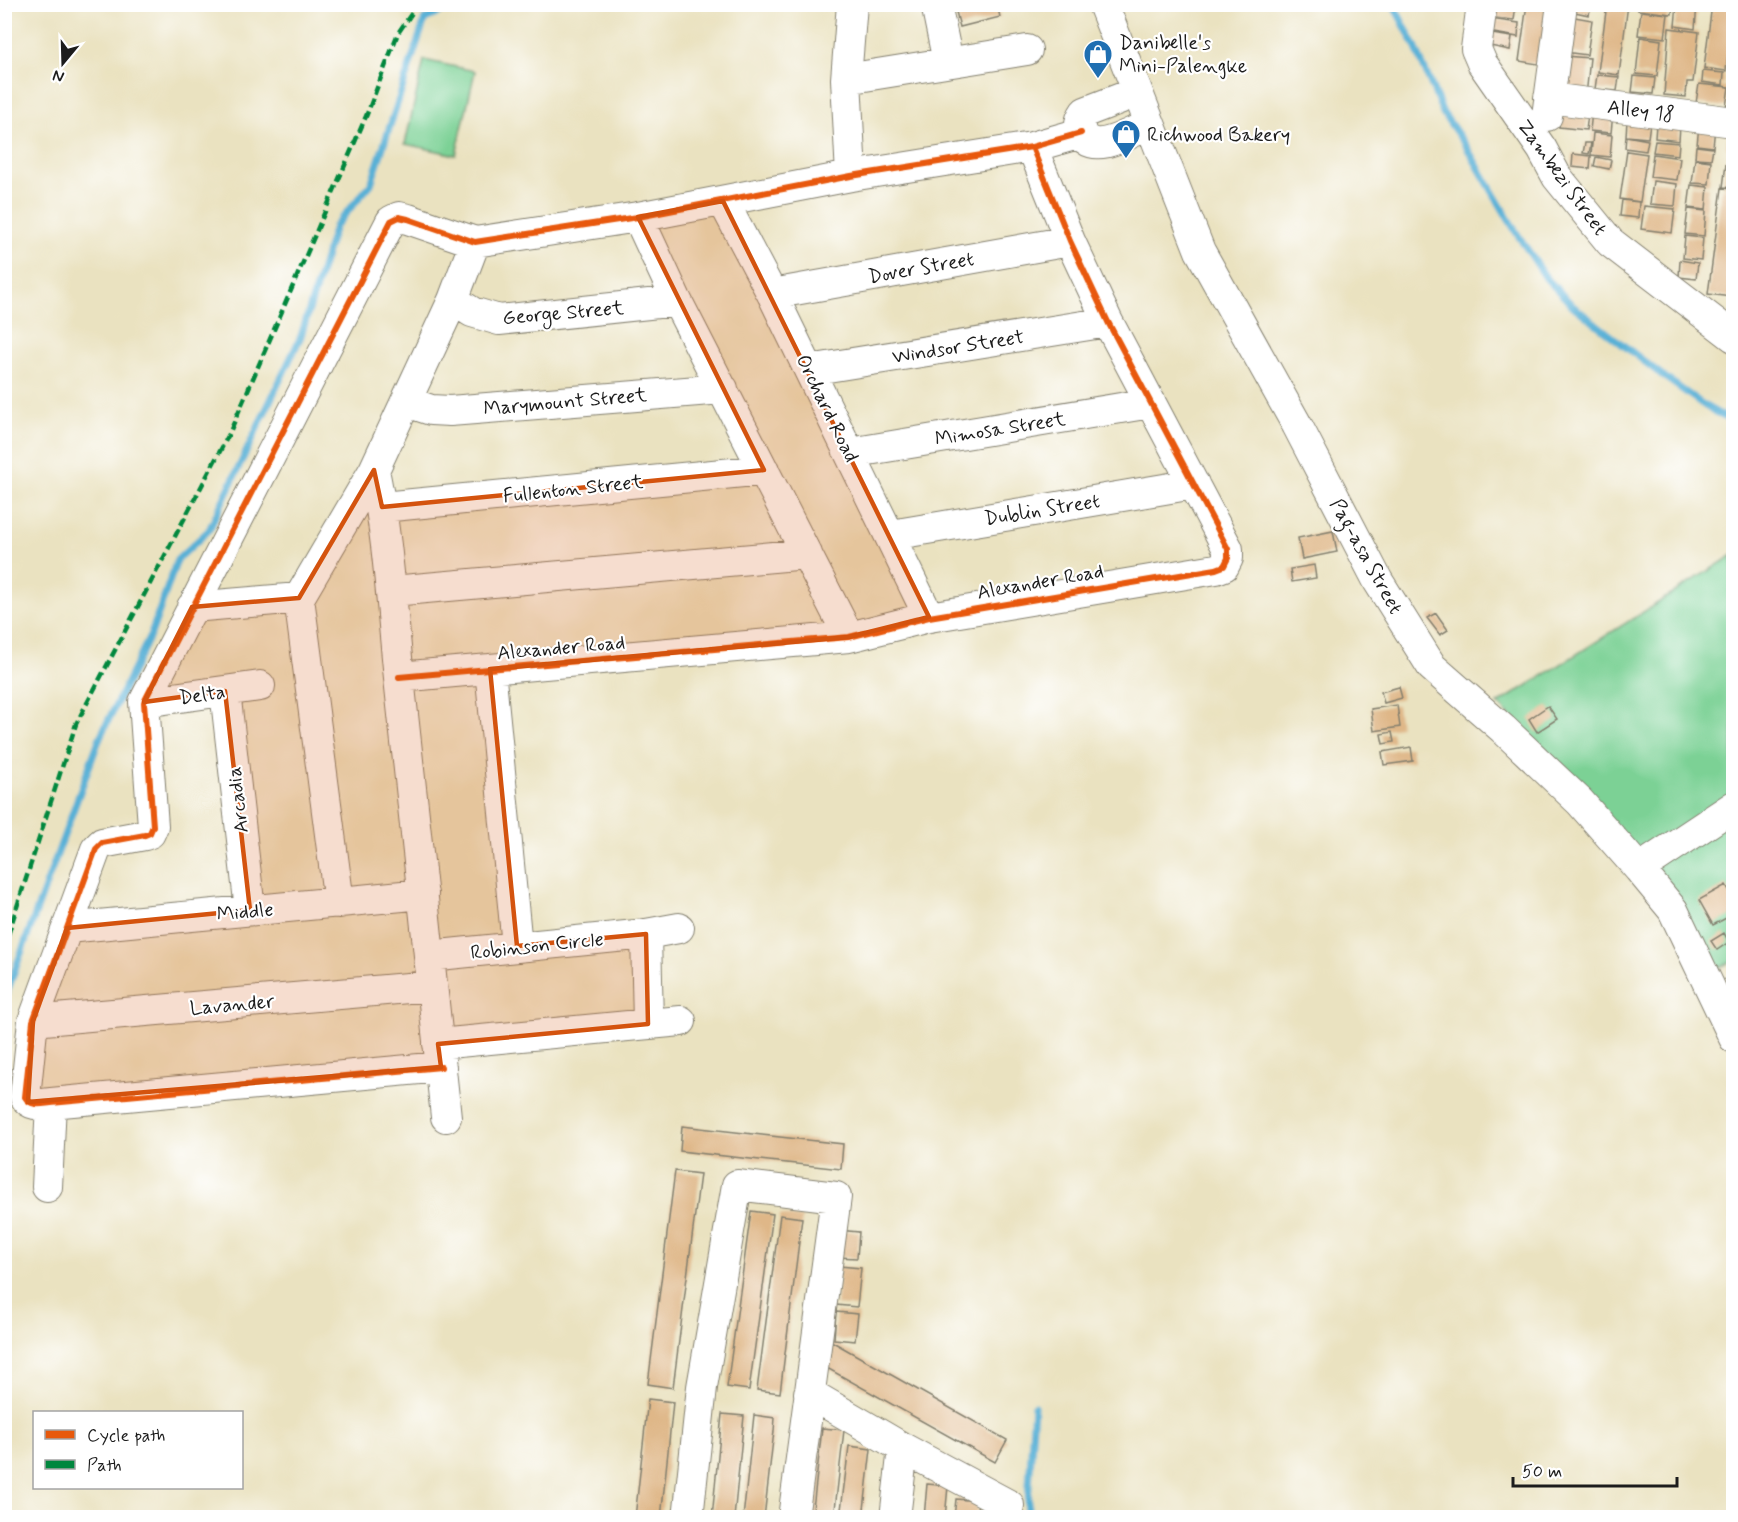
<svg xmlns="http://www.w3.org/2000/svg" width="1738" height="1522" viewBox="0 0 1738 1522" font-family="Mynerve,sans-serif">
<rect width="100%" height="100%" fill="#fff"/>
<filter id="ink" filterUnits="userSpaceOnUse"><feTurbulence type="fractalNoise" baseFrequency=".0167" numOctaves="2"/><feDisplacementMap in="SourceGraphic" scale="12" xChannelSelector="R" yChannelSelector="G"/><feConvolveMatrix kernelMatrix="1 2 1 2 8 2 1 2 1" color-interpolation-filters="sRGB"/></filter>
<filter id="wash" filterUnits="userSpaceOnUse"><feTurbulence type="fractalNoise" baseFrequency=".008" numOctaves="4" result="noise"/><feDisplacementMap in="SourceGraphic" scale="24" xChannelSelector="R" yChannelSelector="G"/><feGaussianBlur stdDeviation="1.35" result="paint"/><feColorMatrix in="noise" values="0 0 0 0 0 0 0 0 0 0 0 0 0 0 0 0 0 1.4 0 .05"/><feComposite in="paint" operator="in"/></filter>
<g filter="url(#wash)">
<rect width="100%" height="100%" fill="#eae2c0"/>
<path fill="#7bd195" stroke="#4c7658" stroke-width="1.5" d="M424,60L475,71L456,155L405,144Z
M1733,555V960L1714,972L1599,806L1498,704Z"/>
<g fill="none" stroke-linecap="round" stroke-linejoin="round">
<path stroke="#59b0d6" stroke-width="7" d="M1393,4L1415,46L1443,113L1466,146L1516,232L1546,278L1573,306L1663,376L1705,406L1726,418L1734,419
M4,1000L100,737L151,634L177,560L209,530L301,336L335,226L371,184L425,19L437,14L450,4
M1027,1518L1034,1406"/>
</g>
<g id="blocks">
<path fill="#dfb788" d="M954,4H997L1000,17L960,27Z
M1496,4H1516L1514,20L1495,18Z
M1527,4H1553L1544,65L1519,61Z
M1571,4H1591L1589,15L1570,11Z
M1607,4H1628L1619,75L1598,72Z
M1639,4H1673L1672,14L1638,10Z
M1677,4H1697L1695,29L1675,26Z
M1712,4H1733L1726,71L1704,68Z
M1641,11L1668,14L1665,38L1638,35Z
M1569,16L1592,20L1587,55L1564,52Z
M1490,19L1519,23L1518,37L1488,32Z
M1669,28L1699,32L1693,82H1687L1686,97L1664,95Z
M1492,34L1512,37L1510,50L1490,46Z
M1640,37L1661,40L1657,76L1636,74Z
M1564,56L1590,58L1586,96L1560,93Z
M1703,71L1724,73L1723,85L1702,82Z
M1597,75L1619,77L1617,91L1595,89Z
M1634,76L1655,78L1653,94L1632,92Z
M1699,84L1729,87L1726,107L1696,103Z
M1562,104L1589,107L1586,130L1559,127Z
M1592,111L1613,113L1611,133L1590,131Z
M1627,120L1650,123L1648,138L1626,136Z
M1656,124L1680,126L1679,141L1655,138Z
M1699,125L1715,127L1713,147L1697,145Z
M1593,133L1612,135L1610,157L1591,155Z
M1728,133H1734V149L1726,148Z
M1626,136L1648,140L1646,151L1625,148Z
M1655,141L1679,143L1678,155L1653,152Z
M1585,143H1591L1589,154L1583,153Z
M1696,146L1713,148L1711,159L1695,158Z
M1728,150H1734V164L1727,163Z
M1627,151L1647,154L1640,202L1620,199Z
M1573,154L1591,156L1590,169L1572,167Z
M1653,154L1680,158L1677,180L1650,177Z
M1596,157L1611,160L1609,169L1594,166Z
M1695,159L1711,161L1709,184L1692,183Z
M1726,164L1734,165V188L1723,187Z
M1653,181L1677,184L1675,206L1650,204Z
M1691,185L1708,187L1706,210L1688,208Z
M1722,188L1734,189V278L1731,297L1708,294Z
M1622,200L1639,202L1638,218L1620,216Z
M1644,206L1675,209L1672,233L1641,229Z
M1688,209L1706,211L1704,236L1685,234Z
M1685,236L1703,238L1701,260L1683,258Z
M1680,260L1698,263L1696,279L1679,277Z
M1333,531L1337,552L1302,559L1298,538Z
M1314,565L1316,578L1292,582L1290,569Z
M1436,613L1448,630L1440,635L1427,618Z
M1399,687L1402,698L1384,703L1381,692Z
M1397,705L1400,727L1374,731L1371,709Z
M1548,706L1557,719L1537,732L1529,719Z
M1392,732L1394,742L1383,744L1381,734Z
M1411,747L1413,761L1384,765L1382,752Z
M1726,885L1734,898V914L1713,925L1699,900Z
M1724,933L1729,942L1717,950L1711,941Z
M682,1126L843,1144L841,1169L680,1151Z
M675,1171L700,1174L673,1388L648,1384Z
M751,1211L773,1214L749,1390L727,1387Z
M780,1215L802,1218L780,1393L757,1390Z
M837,1230L859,1232L857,1258L836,1257Z
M839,1266L861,1268L857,1307L836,1305Z
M836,1312L858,1314L855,1341L834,1339Z
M831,1341L1007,1440L995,1462L818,1363Z
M648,1399L673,1402L669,1442L661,1518H635Z
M722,1414L744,1416L734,1518H712Z
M754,1415L775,1418L774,1431L764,1518H743Z
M822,1428L844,1430L834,1518H812Z
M849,1446L871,1449L863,1518H840Z
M927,1484L948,1486L945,1518H924Z
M956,1499L978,1501L976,1518H954Z"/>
</g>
</g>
<g filter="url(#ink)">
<use href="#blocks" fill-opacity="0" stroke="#837f6e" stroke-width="1.5"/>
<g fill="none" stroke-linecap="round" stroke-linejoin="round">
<g stroke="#837f6e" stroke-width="32">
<path id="minor" d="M936,4L948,62
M1103,4L1200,251L1297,425L1378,581L1432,667L1503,729L1580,802L1639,869L1673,910L1734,1038
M1482,4L1476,49L1482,63L1542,149L1557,177L1610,242L1734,337
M846,79L1027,50
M1137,92L1085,112C1080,119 1078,126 1082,134C1093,157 1133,131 1150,124
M1549,98L1734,122
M1547,116L1562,4
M851,176L846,79L852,4
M723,201L772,294L929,617
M638,217L677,301L849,637
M772,294L1070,241
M453,300L472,312L499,320L677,301
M809,370L1108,322
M407,402L431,410L450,411L723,389
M850,453L1151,403
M374,470C389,542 392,615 400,687C416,830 431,974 446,1117
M382,507L764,470
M891,535L1194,484
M392,591L807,554
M192,607L299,598
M490,669L517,946
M399,677L849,637L929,617L1216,569L1224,566L1228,558V549L1108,322L1070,241L1032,147
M225,691L250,910
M144,702L260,686
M1639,869L1734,806
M339,903L299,598L374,470L453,300L475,242
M67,928L423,894
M646,934L648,1024
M429,956L646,934L679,928
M33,1021L431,986
M438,1044L681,1021
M441,1067L51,1103C41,1104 31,1107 25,1097L33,1021L96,849L102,843L145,835L150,833L153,826L144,702L391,221L399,217L408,219L475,242L638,217L851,176L1032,147L1081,133
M47,1187L51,1103
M809,1393L903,1448L1009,1505L1007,1518
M688,1518L702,1387L737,1185L836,1197L793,1518
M895,1518L903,1448"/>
</g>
<use href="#minor" stroke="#fff" stroke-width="30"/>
<path stroke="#00873e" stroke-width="4.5" stroke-dasharray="9 4.5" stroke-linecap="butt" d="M4,947L76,724L229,434L367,114L398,33L418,4"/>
<g stroke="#fff" stroke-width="10">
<path id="cycleway" d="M399,677L849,637L929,617L1216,569L1224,566L1228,558V549L1108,322L1070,241L1032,147
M441,1067L51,1103C41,1104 31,1107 25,1097L33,1021L96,849L102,843L145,835L150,833L153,826L144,702L391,221L399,217L408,219L475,242L638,217L851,176L1032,147L1081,133"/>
</g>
<use href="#cycleway" stroke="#e8590c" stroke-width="6"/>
</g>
</g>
<path fill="#d4530e" fill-opacity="0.2" stroke="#d4530e" stroke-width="4.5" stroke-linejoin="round" d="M723,201L929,617L849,637L490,669L517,946L646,934L648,1024L438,1044L441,1067L28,1102L33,1021L67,928L250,910L225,691L144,702L192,607L299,598L374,470L382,507L764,470L638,217Z"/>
<defs>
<g id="shop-pin" transform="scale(1.5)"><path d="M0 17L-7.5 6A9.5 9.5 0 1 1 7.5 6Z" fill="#1f6fb2" stroke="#fff"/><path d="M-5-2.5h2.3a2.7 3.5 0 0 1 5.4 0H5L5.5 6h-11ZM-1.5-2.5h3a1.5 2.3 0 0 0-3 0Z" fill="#fff"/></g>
</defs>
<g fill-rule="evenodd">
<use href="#shop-pin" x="1098" y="54"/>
<use href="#shop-pin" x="1126" y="134"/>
</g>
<g text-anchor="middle" stroke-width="4.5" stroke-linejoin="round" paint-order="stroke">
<g font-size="20" fill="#1c1c1c" stroke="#fff" text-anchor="start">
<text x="1119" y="49">Danibelle's<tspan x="1119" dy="23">Mini-Palengke</tspan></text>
<text x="1147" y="141">Richwood Bakery</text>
</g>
<g font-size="20" fill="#1c1c1c" stroke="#fff">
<text transform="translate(1641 110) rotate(7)" y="7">Alley 18</text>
<text transform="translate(1563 177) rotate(54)" y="7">Zambezi Street</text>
<text transform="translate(921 267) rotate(-10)" y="7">Dover Street</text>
<text transform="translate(563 312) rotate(-5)" y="7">George Street</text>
<text transform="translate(958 346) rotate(-9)" y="7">Windsor Street</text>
<text transform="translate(565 401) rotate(-5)" y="7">Marymount Street</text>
<text transform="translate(828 408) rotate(64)" y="7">Orchard Road</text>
<text transform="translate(1000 428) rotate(-9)" y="7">Mimosa Street</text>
<text transform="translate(573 488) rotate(-6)" y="7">Fullenton Street</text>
<text transform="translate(1042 509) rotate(-9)" y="7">Dublin Street</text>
<text transform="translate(1367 556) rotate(61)" y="7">Pag-asa Street</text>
<text transform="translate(1040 581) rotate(-10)" y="7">Alexander Road</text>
<text transform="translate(561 647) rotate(-5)" y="7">Alexander Road</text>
<text transform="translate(202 694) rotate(-8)" y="7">Delta</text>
<text transform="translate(237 800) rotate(-97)" y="7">Arcadia</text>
<text transform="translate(245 911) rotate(-5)" y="7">Middle</text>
<text transform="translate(537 945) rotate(-6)" y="7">Robinson Circle</text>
<text transform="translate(232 1004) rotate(-5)" y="7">Lavander</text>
</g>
</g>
<rect width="1738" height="1522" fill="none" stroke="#fff" stroke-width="24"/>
<rect x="33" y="1411" width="210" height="78" fill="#ffffff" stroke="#a4a4a4" stroke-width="1.5"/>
<rect x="45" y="1430" width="30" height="9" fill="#e8590c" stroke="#a4a4a4" stroke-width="1.5"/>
<text x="87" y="1441" font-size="18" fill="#1c1c1c">Cycle path</text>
<rect x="45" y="1460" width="30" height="9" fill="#00873e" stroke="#a4a4a4" stroke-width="1.5"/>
<text x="87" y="1471" font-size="18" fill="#1c1c1c">Path</text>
<g transform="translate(63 63) rotate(199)" stroke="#ffffff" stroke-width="4.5" paint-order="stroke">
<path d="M0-4.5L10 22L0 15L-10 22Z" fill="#1c1c1c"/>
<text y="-9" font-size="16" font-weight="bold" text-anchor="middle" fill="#1c1c1c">N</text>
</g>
<path d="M1513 1477v9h164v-9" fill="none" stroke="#1c1c1c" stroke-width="3"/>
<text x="1522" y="1477" font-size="18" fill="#1c1c1c" stroke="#ffffff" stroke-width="4.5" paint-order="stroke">50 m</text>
</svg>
